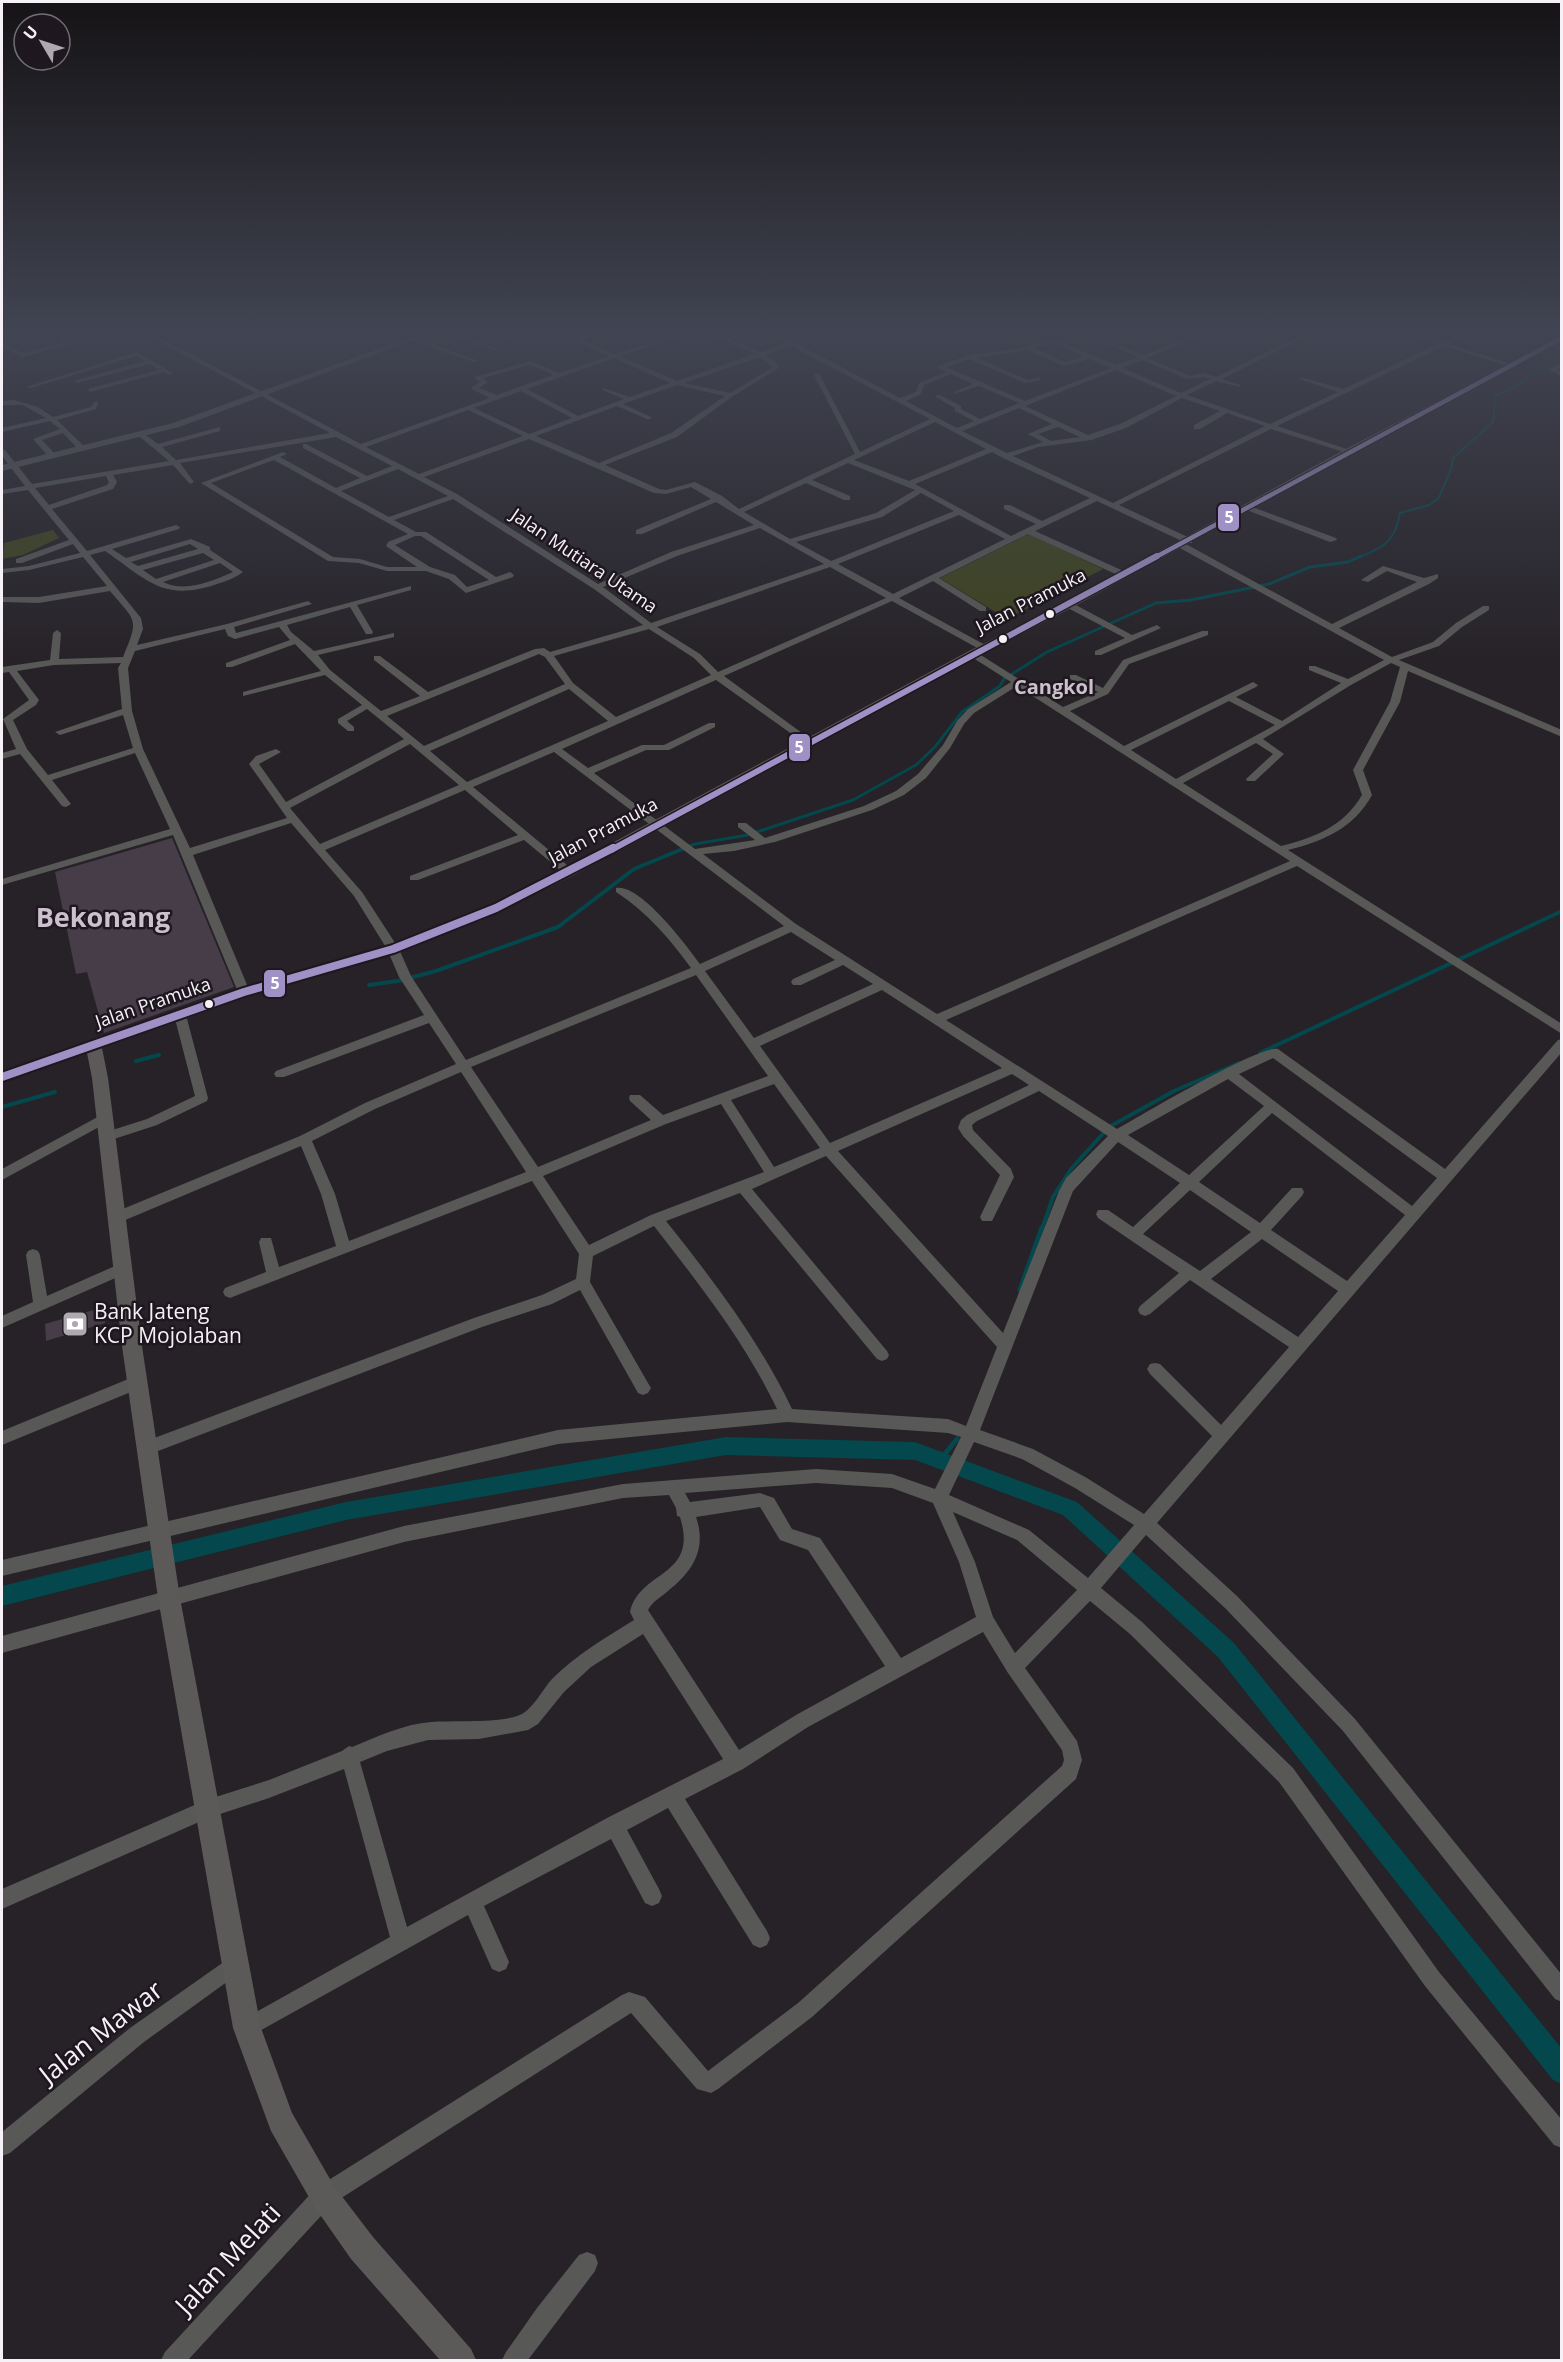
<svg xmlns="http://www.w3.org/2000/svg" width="1563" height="2362" viewBox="0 0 1563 2362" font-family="'Open Sans',sans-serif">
<rect width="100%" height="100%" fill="#262227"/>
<path fill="#3f441e" d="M53,530L59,538L23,555L2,559L4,543Z
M1029,534L1103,569L1007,619L940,578Z"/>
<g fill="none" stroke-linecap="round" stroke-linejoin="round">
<path stroke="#04474c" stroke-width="2" d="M1358,558C1384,547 1395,542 1400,513L1429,505L1438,499L1451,470L1453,458L1493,422L1496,395L1516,387L1529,376L1562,362"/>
<path stroke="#04474c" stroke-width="3" d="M681,850L695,844L748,835L853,800L916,765L935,747L962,712L1000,686L1004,679L1047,652L1156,603L1191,600L1269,584L1310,567L1348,562L1361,556"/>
<path stroke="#04474c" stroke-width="4" d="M369,985L398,981L436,971L558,927L634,869L685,848
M1260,1053L1562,911
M136,1061L159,1055
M2,1107L55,1092
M1042,1229L1053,1197L1071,1169L1109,1127L1174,1091L1239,1063"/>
<path stroke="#04474c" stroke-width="5" d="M1020,1290L1042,1227
M940,1460L957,1439"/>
<path fill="#04474c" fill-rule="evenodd" d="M726,1437L915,1442L1077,1502L1234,1643L1562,2049V2084L1553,2080L1218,1657L1063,1515L915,1460L726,1455L346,1520L2,1606V1586L346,1502Z"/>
</g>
<path fill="#463d48" d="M172,838L234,987L104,1033L87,972L76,974L55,872Z
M104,1307L105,1323L46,1341L45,1324Z"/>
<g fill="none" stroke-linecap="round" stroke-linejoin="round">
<path fill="#585857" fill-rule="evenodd" d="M55,333H62L74,343L22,357L2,347V343L23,353L66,342Z
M143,333H151L361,444L490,398L472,389V387L480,382L475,379V377L531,361L559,373L608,356L574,340L592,333H602L583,340L614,354L682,333H692L620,356L677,381L755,354L709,333H717L727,337L750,333L732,339L761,352L786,343L769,333H777L900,398L916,392L919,383L946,372L938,368V366L969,355L1021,348L1054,339L1116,365L1138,357L1107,343V341L1144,355L1199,333H1208L1147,358L1190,376L1204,373L1216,377L1306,333H1314L1222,379L1240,385V387L1216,381L1187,395L1270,424L1338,392L1300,379V377L1343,389L1438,344L1405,333H1415L1443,342L1462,333H1470L1449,344L1512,364V366H1508L1444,346L1277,426L1350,450V454L1271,429L1119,505L1192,539V543H1186L1097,501L1035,531L1128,573V577H1122L1028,534L939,578L986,607V611H980L933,581L899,598L987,646V650H981L892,601L724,676L813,741V745H807L716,680L562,749L588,768L642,745H664L709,723H715V727L669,750H646L594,773L695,849L755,840L738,827V823H746L765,838L768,837L864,806L896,791L918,774L943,745L957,721L968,709L1011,682L970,656V652H976L1063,707L1098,692L1070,679V675H1076L1103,688L1123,660L1202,631H1208V635L1129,664L1108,694L1070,711L1124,746L1253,682L1258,685L1256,687L1236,697L1282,721L1341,683L1309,670V666H1315L1348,679L1384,660L1178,547V543H1184L1332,624L1417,582L1387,571L1368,582L1361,580L1383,566L1424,578L1438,574V578L1429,584L1339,628L1392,657L1433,642L1456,623L1483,606H1489V610L1462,627L1439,646L1399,660L1562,730V737L1408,671L1400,702L1363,770L1372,795C1354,828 1324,841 1288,850L1562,1024V1034L1297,866L946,1020L1117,1129C1140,1116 1261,1044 1278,1049L1445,1169L1558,1040L1562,1039V1052L1157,1523L1237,1596L1355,1719L1562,1975V2002L1555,1999L1343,1731L1225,1608L1146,1535L1101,1588L1142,1622L1293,1768L1439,1972L1562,2120V2148L1554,2145L1425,1986L1279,1782L1130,1634L1090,1601L1025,1668L1077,1741L1082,1760L1076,1779L812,2017L718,2089L711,2093L697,2089L631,2013L332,2204L188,2360H161L165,2352L316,2188L622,1995L629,1992L645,1997L708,2071L798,2003L1062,1766L1064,1760L1062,1750L1008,1673L983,1632L808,1727L743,1769L685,1799L767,1931L770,1938L767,1945L760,1948L753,1945L668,1808L627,1830L659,1889L662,1896L659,1903L652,1906L645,1903L611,1839L484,1906L509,1962L506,1969L499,1972L492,1969L468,1915L247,2038L240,2035L237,2028L240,2021L390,1937L344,1769L269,1798L208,1818L2,1909V1889L206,1800L269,1780L342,1751L349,1746L352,1747C376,1737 404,1724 431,1722C453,1720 503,1724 522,1714C534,1707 543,1689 552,1679C576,1655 605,1638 634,1620L630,1612C640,1569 699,1578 680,1517L677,1516L676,1508L669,1495L623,1498L404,1542L2,1653V1636L404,1526L623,1484L816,1469L892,1474L935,1489L961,1437L948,1433L787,1422L558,1444L2,1576V1560L558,1430L777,1409C745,1342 699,1284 654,1226L593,1256L590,1282L648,1383L651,1388L648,1393L643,1395L638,1393L580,1290L552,1304L482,1327L153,1453L147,1455L141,1453L139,1448L141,1443L474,1318L542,1295L576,1279L579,1254L532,1181L235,1296L230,1298L225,1296L223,1292L225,1288L266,1272L259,1242L261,1238H271L279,1267L336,1246L321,1194L301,1146L123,1221H113L111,1217L113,1213L300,1136L365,1103L456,1064L429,1023L284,1077H276L274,1074L276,1071L424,1015L399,977L387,949L354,896L291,823L193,855L250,992L244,996L238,992L173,835L2,885V879L170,829L135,753L52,780L71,804L66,807L62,806L20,754L2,759V753L16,749L3,719L29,700L9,672L2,673V667L50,660L53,633L57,630L61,633L59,659L123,657C139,618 137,623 110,591L39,603L2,602V597H39L107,586L83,557L29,570L2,573V569L29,566L80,553L73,544L22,563H16V559L69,540L28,490L2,494V490L25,486L2,456V450H5L32,484L169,461L139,436V432H142L158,444L220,427V431L162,447L176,460L330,433ZM1053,343L1084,356L1065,362L1034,348ZM791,346L930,419L860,452L820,375L817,373L814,375L855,454L739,509L722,496L695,482L666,490L659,489L605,465L677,437L733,396L779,368L775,361L766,355ZM1028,350L1064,366L1090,359L1111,368L1025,401L946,367L969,359L1025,383L1041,380L1039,377L1028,380L977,358ZM760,357L773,367L730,393L684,383ZM614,358L670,383L630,397L603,388V390L624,399L578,416L527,389ZM1142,360L1187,379L1204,377L1210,379L1181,393L1122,368ZM530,365L553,375L497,395L479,388L488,382L483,378ZM1116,370L1176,396L1120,424L1088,435L1025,406ZM951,374L973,384L954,392V394L979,386L1019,403L980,419L961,409V406L940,395H936V397L955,408V411L974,421L957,428L906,401L921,394L924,385ZM677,385L725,396L671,433L599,463L536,436L617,406L647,419H651V417L623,404ZM521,391L572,418L529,434L474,408ZM1182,398L1220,411L1194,425V429H1200L1227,413L1265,426L1113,503L1013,456L1038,447L1091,440L1126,428ZM1019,408L1052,424L1028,434L1043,442L1007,453L962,431ZM468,410L523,436L419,474L366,447ZM935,422L986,449L909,481L854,460ZM1058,427L1080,437L1051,441L1038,434ZM336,437L392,466L367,476L306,444H303V448L360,478L336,488L280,457L287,454L283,452L201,483L328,561L359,563L387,571H426L449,579L466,593L513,577L514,575L510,572L496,577L426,532H416L394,520L453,499L594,589L643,625L550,652L544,648L535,649L428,692L380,656H374V660L420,696L381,711L330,670L318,655L394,637V633L314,651L291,632L287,625L350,607L366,634H372L373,632L357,605L411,590V586L236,633L234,627L312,604L308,601L227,624L137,645L143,629L141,618L90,555L105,551C145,578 162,602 214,585C224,582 235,578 243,572L210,550V547L191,539L126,558L112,549L179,529L180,527L176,525L87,551L52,509L113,489L117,482L113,475L173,465L190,484L194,482L180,463ZM529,439L654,493L666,494L691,487L711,499L636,530V534H642L716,502L754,525L671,552L598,584L457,494L424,477ZM992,452L1003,458L1090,498L1042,521L1010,505H1004V509L1036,524L1011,536L915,484ZM274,460L408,534L388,542L386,546L417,567H387L360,559L333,557L211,483ZM848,463L915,490L876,513L790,539L744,512L806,483L844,500H850V496L812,480ZM398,469L448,496L389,517L341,491ZM106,476L109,482L107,485L49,505L35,488ZM921,493L954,511L831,561L796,542L882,517ZM959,515L1005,539L893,594L838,564ZM760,528L824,564L651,623L603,587L677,556ZM415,536H421L489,580L467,587L455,575L430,567L395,545ZM190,544L198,549L138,566L131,562ZM203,553L214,560L156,579L143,570ZM220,563L233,572C212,581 186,593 163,582ZM830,567L886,598L718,672L700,654L657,627ZM279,627L290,640L226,663V667H232L295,644L321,671L243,692V696L325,675L362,705L338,719V723L348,731H354V727L347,721L367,709L404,739L286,802L259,764L281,752L276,749L256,756L249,764L287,818L190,848L143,749L132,711L128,668L135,651L225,629L228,636L235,639ZM649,629L694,658L711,675L616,717L573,683L554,656ZM539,654L545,657L565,684L424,746L387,716ZM121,663L118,668L122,709L55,732L60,735L123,715L133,748L48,775L27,749L13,720L36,705L39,700L17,671L54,665ZM1391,663L1400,667L1390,702L1353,770L1362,795C1344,826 1314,838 1281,846L1183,783L1256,743L1273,754L1246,779L1247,781H1255L1284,754L1263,739L1351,685ZM1017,686L1290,861L937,1014L796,924L703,854L734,851L775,842L872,810L904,795L926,778L950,748L964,724L974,713ZM569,689L608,721L467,782L430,751ZM1229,701L1275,725L1176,779L1131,750ZM410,744L459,785L320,844L290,808ZM554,752L784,926L700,964C687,946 640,883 616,888V892C647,912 670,939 691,968L466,1060L411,976L399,949L362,892L325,850L465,790L518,835L410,876V880H418L524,840L565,874H573V870L473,787ZM791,932L835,960L793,979L791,982L793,985H801L843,965L873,984L754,1038L705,971ZM696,975L768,1076L663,1115L640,1095H630L629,1098L630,1101L651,1120L538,1167L471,1067ZM882,990L1002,1068L830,1143L760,1046ZM1273,1058L1437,1178L1412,1206L1239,1074ZM461,1072L526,1172L349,1241L335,1194L312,1141L375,1109ZM1012,1074L1029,1085L967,1115L961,1120L958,1128L963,1136L1000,1175L980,1217L982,1221H992L1014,1177L1011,1169L973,1130L972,1125L977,1121L1039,1091L1108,1136L1066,1178L1059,1191L1003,1333L838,1151ZM1228,1079L1264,1106L1189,1175L1128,1135ZM774,1084L820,1148L774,1167L731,1100ZM721,1104L764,1172L651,1215L589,1245L543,1176L666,1124ZM1272,1113L1405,1215L1347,1281L1271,1230L1302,1196L1304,1192L1302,1188H1292L1260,1223L1199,1182ZM1118,1142L1180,1183L1133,1227L1108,1210H1098L1096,1214L1098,1218L1179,1273L1140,1306L1138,1310L1140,1314L1145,1316L1150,1314L1190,1280L1289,1347L1221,1425L1160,1364L1155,1363L1150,1364L1147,1369L1150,1374L1212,1436L1144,1514L1087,1478L1033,1449L980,1430L1073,1191ZM826,1156L997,1347L966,1426L948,1419L792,1409C759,1340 713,1280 666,1221L740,1193L877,1359L882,1361L887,1359L889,1355L887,1351L752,1189ZM1190,1190L1251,1232L1200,1271L1143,1234ZM1262,1239L1338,1291L1298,1337L1211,1279ZM974,1442L1022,1459L1075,1488L1134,1525L1088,1578L1029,1530L949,1495ZM816,1483L892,1488L933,1503L959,1562L976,1617L901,1658L820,1538L792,1529L774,1498L760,1493L690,1502L685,1493ZM760,1507L780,1540L808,1550L885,1666L796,1715L739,1750L648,1610C652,1602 661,1597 668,1591C693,1571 707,1549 696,1517ZM953,1512L1017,1540L1077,1590L1015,1653L993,1617L975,1562ZM643,1634L723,1759L607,1818L407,1927L360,1762L387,1751L428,1740L479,1739L528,1730L538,1724L564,1692L591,1667Z
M450,333H456L498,349L493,350L451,335Z
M491,333H500L521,341L516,342Z
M411,338H415L479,361L474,362L411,340Z
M137,352L173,373L170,375L164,372L90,392L88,389L159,370L150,364L77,383L74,381L145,361L136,356L31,388L26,387Z
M1562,363V368L1557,370L1562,372V376L1548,370Z
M14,400L38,407L53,417L91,407L94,402H98L96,409L57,420L86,448L79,450L63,433L42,440L56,455L49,457L33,439L60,429L50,421L2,432V428L46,418L23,405H2V401Z
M1247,505L1336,538L1337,540L1330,542L1244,509L1243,507Z
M1066,603H1072L1132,635L1157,625L1161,628L1101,655H1095V651L1125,638L1066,607Z
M180,1011L186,1015L208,1098L207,1101L157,1125L108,1141L103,1139L101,1136L103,1133L147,1119L195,1096L174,1015Z
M105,1113L110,1115L111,1118L110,1121L2,1180V1169Z
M33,1249L38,1251L40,1255L47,1296L124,1262L129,1264L131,1268L129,1272L2,1328V1316L33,1302L26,1255L28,1251Z
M138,1375L143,1377L146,1382L143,1387L2,1445V1431Z
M235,1954L242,1957L245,1964L242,1971L144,2042L10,2153L2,2156V2132L130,2028Z
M587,2252L595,2255L598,2263L595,2271L528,2360H502L506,2352L537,2308L579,2255Z"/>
<path fill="#585857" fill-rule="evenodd" d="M422,333H433L179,427L2,471V465L173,423Z"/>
<path fill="#5c5959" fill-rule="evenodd" d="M1562,336V342L1350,454L1073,607L977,657L574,875L501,911L398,953L250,996L102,1048L108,1078L142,1346L180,1598L261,2028L292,2113L334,2186L373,2237L471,2349L476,2360H440L351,2259L314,2206L271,2131L233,2028L158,1598L122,1346L92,1078L87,1053L2,1083V1071L238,988L388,945L491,905L564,869L969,651L1065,603L1344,450Z"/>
<g stroke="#1e171f" stroke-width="7">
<path id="bus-1-far2" d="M1154,558L1562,338"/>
</g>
<g stroke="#1e171f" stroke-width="9">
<path id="bus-1-far1" d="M611,850L1157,556"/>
</g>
<g stroke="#1e171f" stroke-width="12">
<path id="bus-1" d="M2,1077L244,992L393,949L496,908L613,848"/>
</g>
<use href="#bus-1-far2" stroke="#9f91c5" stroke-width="4.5"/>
<use href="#bus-1-far1" stroke="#9f91c5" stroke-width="6"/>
<use href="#bus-1" stroke="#9f91c5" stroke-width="8"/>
</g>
<linearGradient id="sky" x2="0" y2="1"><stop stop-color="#151315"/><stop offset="0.5" stop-color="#414452"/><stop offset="1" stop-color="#414452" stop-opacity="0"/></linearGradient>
<rect width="1563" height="664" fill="url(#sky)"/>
<defs>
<g id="bank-square" transform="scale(1.35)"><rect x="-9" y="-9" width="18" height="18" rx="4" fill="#ada9ae" stroke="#1e171f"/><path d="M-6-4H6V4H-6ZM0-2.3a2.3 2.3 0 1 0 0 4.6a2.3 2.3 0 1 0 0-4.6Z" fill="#fff"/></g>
</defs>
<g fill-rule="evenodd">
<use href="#bank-square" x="75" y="1324"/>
</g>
<g fill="#f6f1f7" stroke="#1e171f" stroke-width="2">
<circle cx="1050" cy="614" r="5"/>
<circle cx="1003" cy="639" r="5"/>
<circle cx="209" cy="1004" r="5"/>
</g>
<g text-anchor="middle" stroke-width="5" stroke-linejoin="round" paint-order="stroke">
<g font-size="18" fill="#f6f1f7" stroke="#1e171f">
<text transform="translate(584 561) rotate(34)" y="6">Jalan Mutiara Utama</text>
<text transform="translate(1031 601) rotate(-27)" y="6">Jalan Pramuka</text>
<text transform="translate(603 831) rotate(-28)" y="6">Jalan Pramuka</text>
<text transform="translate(153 1003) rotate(-19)" y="6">Jalan Pramuka</text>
</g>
<g font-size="20" font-weight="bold" fill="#cbc0cc" stroke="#1e171f">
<text x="1054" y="694">Cangkol</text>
</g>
<g font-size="21" fill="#f6f1f7" stroke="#1e171f" text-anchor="start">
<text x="94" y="1319">Bank Jateng<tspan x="94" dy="24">KCP Mojolaban</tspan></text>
</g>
<g font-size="26" fill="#f6f1f7" stroke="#1e171f">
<text transform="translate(101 2032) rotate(-38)" y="9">Jalan Mawar</text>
<text transform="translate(228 2259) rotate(-47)" y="9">Jalan Melati</text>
</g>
<g font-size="27" font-weight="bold" fill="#cbc0cc" stroke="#1e171f">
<text x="103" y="927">Bekonang</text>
</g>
</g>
<g stroke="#1e171f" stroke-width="2">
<rect x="1217" y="503" width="23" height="29" rx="6" fill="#9f91c5"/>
<rect x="788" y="733" width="23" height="29" rx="6" fill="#9f91c5"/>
<rect x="263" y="969" width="23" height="29" rx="6" fill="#9f91c5"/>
</g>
<g font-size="16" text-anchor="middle" font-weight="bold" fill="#fff">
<text x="1229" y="523">5</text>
<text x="799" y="753">5</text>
<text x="275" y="989">5</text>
</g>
<rect width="1563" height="2362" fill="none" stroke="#f6f1f7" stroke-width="6"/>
<g transform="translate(42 42) rotate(309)"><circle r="28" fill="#1e171f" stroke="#746e75" stroke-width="1.5"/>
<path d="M0-4.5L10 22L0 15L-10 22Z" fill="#ada9ae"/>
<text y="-9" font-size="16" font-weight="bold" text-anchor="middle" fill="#f6f1f7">U</text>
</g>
</svg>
